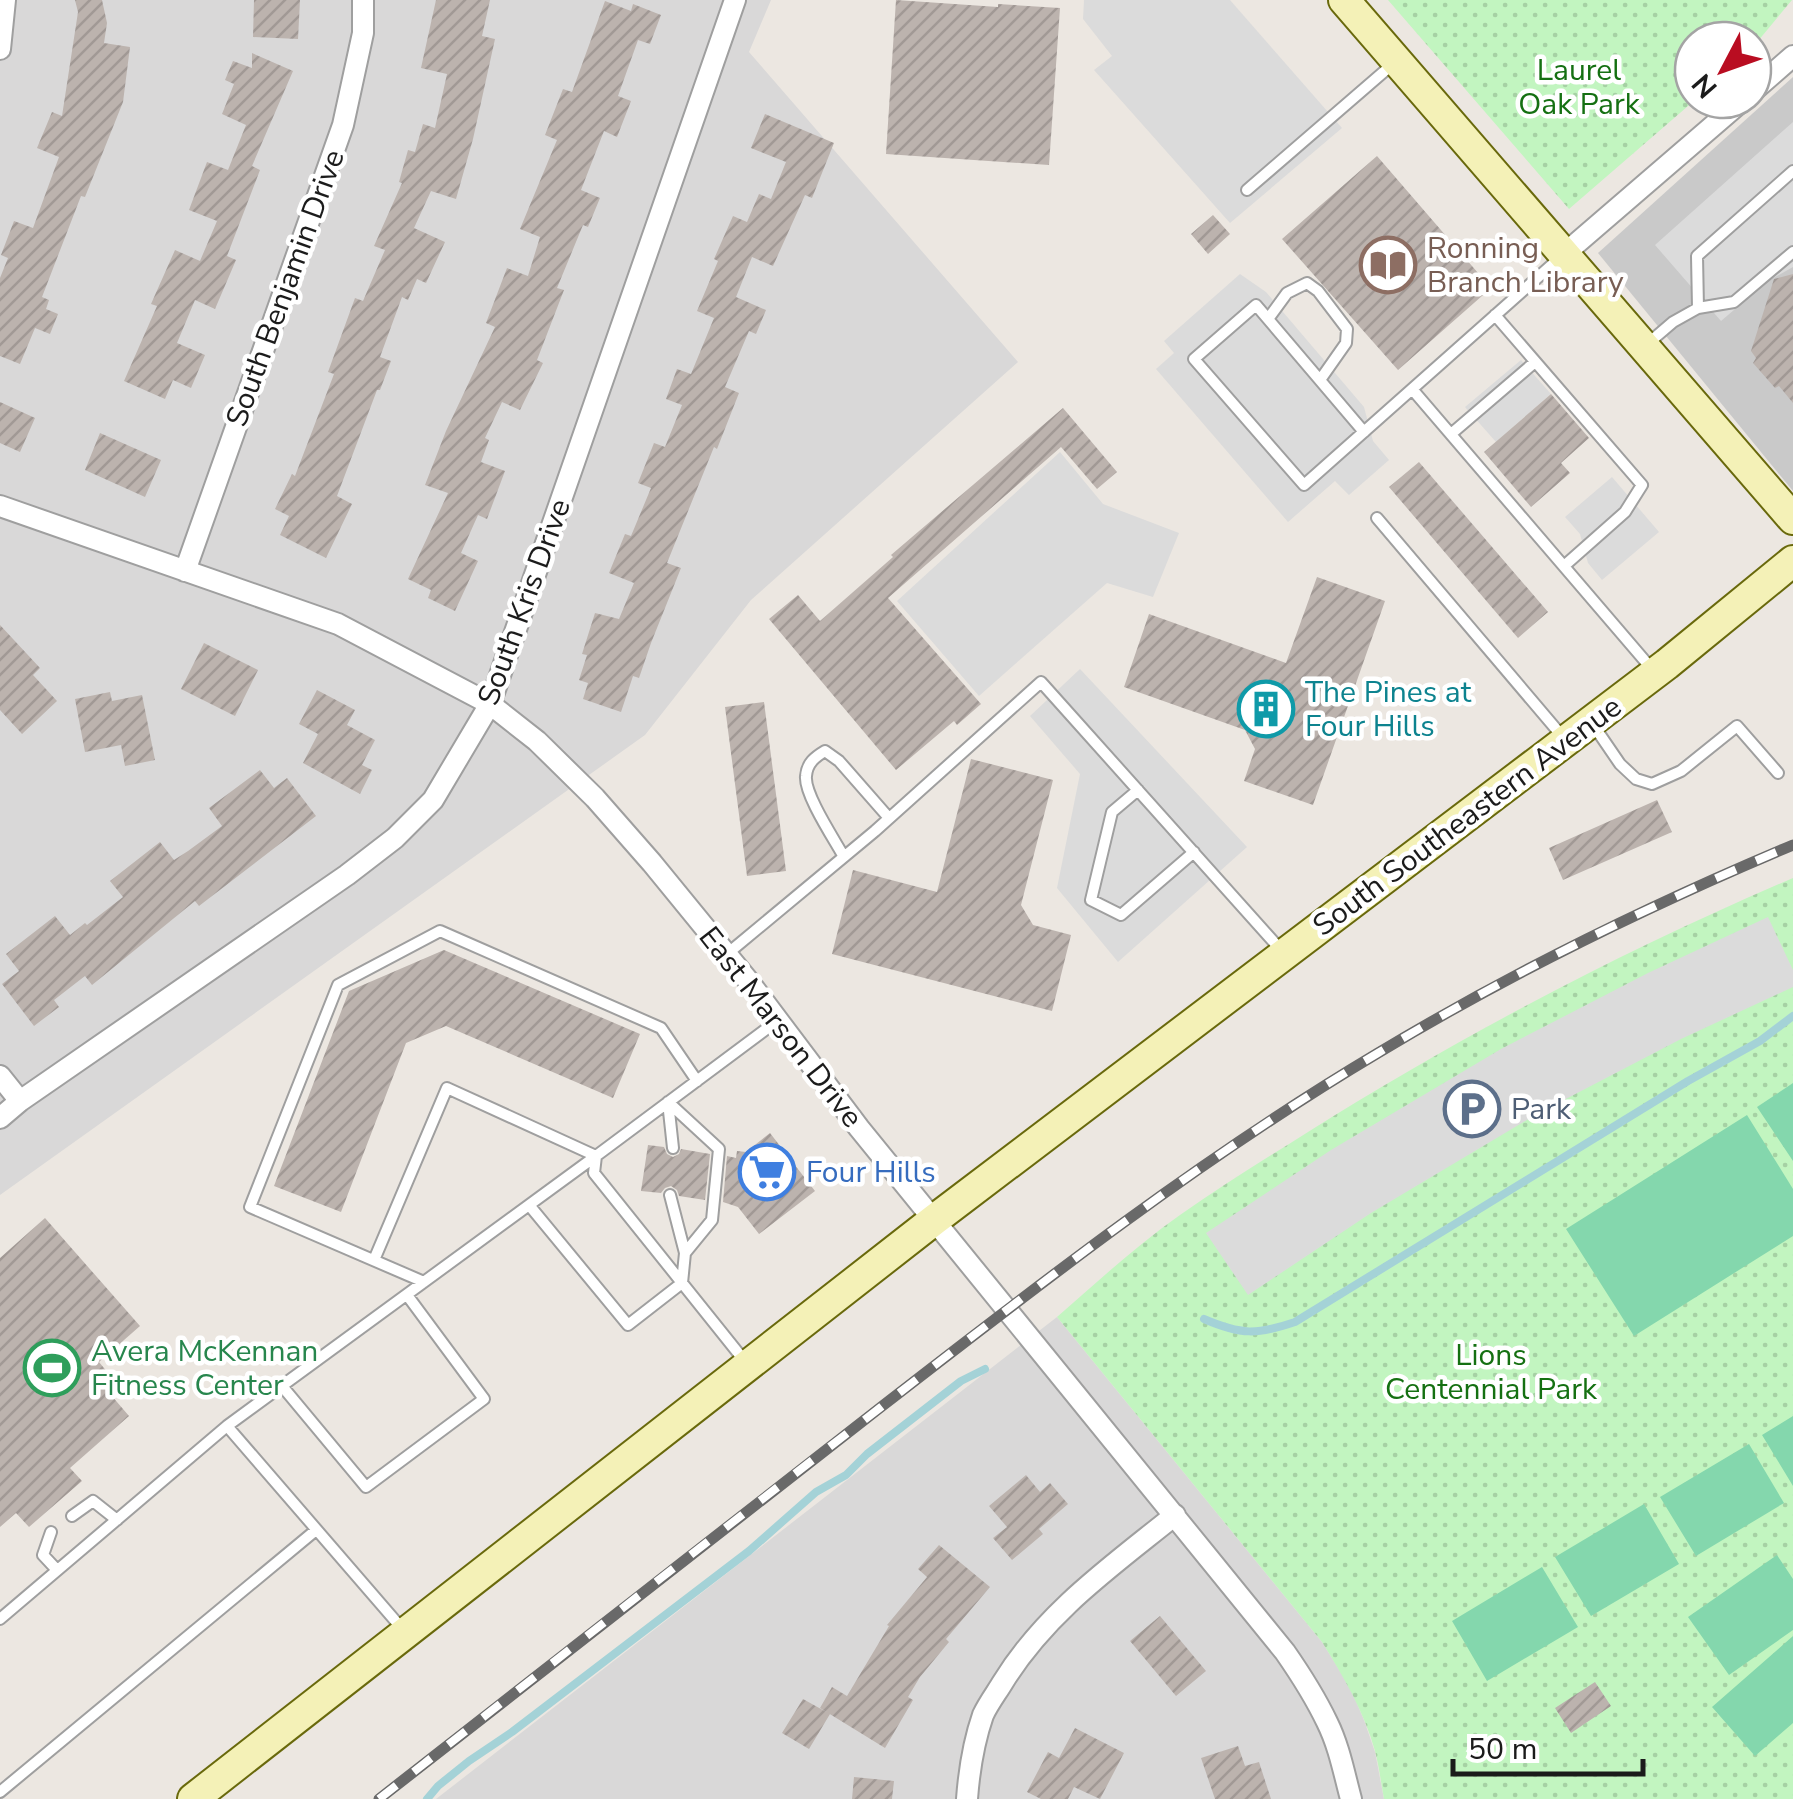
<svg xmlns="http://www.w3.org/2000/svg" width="1793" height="1799" viewBox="0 0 1793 1799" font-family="'Nunito Sans',sans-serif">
<defs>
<pattern id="park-dots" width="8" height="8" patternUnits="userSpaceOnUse" patternTransform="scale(2.5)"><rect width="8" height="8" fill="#c2f5c0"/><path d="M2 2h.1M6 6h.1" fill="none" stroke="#a6d1a4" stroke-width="1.8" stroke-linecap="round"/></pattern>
<pattern id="building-hatch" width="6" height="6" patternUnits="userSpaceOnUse" patternTransform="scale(2.5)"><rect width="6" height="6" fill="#bcb3ae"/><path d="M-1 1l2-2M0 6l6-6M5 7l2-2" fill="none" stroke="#a19995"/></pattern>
</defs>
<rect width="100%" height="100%" fill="#ece7e1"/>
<path fill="#d9d8d8" d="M0,0H771L749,52L1018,362L751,600L645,735L0,1195Z
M1057,1317L1322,1642L1350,1687L1364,1720L1375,1752L1384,1799H436Z"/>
<path fill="#c9c9c9" d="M1793,77V491L1598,253Z"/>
<path fill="url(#park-dots)" d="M1388,0H1792L1753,47V40H1693V100H1695L1569,209Z
M1793,878V1799H1384C1381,1783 1379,1766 1375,1751C1364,1711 1343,1676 1322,1642L1057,1317C1097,1282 1136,1246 1180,1215C1221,1186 1265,1159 1308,1132C1462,1035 1625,950 1793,878Z"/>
<path fill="#84d7ad" d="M1793,1083V1161L1757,1107Z
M1747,1115L1793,1189V1236L1634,1336L1566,1229Z
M1793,1416V1486L1762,1435Z
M1749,1444L1784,1503L1696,1556L1660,1497Z
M1644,1504L1679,1564L1591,1616L1555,1557Z
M1777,1555L1793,1579V1630L1729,1675L1688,1617Z
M1542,1567L1578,1627L1487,1681L1452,1621Z
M1793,1636V1723L1755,1756L1712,1707Z"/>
<path fill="#dbdbdb" d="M1084,0H1230L1342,128L1230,223L1094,70L1112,56L1083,19Z
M1793,122V267L1768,281L1721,321L1655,245Z
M1240,274L1266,292L1364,407L1373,441L1389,460L1349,495L1335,481L1288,522L1156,369L1174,353L1164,341Z
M1521,360L1551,394L1496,442L1465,407Z
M1060,452L1103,504L1179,533L1153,597L1107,583L979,696L897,601Z
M1612,477L1659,532L1602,580L1588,563L1580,534L1565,517Z
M1080,669L1247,847L1118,962L1057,888L1080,774L1030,716Z
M1768,917L1793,970V987L1681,1039L1537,1114L1371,1213L1248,1295L1206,1233L1331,1150L1501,1049L1648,973Z"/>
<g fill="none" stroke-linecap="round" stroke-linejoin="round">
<path stroke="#a4d2d7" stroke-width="8" d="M1204,1319C1241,1335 1257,1335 1295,1322L1688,1081L1760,1041L1793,1016
M427,1799L438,1786L469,1761L512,1732L749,1551L816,1492L846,1475L867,1454L961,1381L985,1369"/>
</g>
<path fill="url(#building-hatch)" d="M75,0H102L107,23L104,43L130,47L123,102L85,197L81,196L42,297L49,300L46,309L58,314L50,334L35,328L20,364L0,356V278L8,258L1,255L14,221L33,228L59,157L37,148L52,112L62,116L78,12Z
M254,0H300L298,39L253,37Z
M436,0H490L482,36L495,39L473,139L456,199L431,191L414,228L445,242L426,283L417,279L408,300L402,297L380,357L391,361L380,390H377L337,496L352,504L326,558L280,535L289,516L275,509L292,474L295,476L334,374L328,372L355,298L363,301L385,250L374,246L402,183L399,182L408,150L415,152L423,124L435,128L447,74L421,68Z
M896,0L998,7V4L1060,8L1049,165L886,154Z
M605,1L631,11L633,4L661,15L650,44L638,40L618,96L631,101L617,137L604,131L581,190L600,198L588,227L583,225L557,288L564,290L537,360L543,363L520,410L502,402L485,438L489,440L481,462L505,471L487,519L478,515L461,553L478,561L455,611L428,598L431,590L408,579L448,493L425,485L446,431L495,327L486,323L507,268L528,276L540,237L520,229L557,140L545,135L563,89L572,92Z
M252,53L293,71L252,166L260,170L227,256L236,260L215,309L195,300L177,343L205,355L191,388L173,380L165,399L124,381L157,306L151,304L175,250L200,261L217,221L189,210L207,162L228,170L246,125L222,114L234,84L225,80L233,61L252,68Z
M765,114L834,143L812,198L805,195L773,266L752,257L736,297L766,310L756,334L749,331L725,387L739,393L717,449L714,447L667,563L681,568L651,643L639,678L633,676L621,712L583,699L588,683L579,680L587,655L582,654L595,613L619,619L634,583L609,573L625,534L631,536L651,488L638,483L654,443L665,447L682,405L666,399L677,369L691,374L714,318L697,311L718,261L714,259L733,216L747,222L759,194L771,199L786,162L751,148Z
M1377,156L1491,288L1398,370L1282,239Z
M1213,215L1230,234L1208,254L1191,234Z
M1793,274V403L1779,386L1775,388L1753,363L1756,358L1751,351L1774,279Z
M1551,394L1589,438L1561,463L1570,473L1531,507L1484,452Z
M0,402L35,418L20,452L0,443Z
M1063,408L1117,472L1097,489L1061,447L888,598L981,704L957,725L954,721L896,770L769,619L798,595L820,621L893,557L891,555Z
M100,433L161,460L145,497L85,470Z
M1419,462L1548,612L1518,638L1389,487Z
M1317,577L1385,601L1313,805L1244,781L1255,749L1245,730L1124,687L1149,614L1286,663Z
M0,625L40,668L33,675L57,701L22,734L0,710Z
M204,643L258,670L235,716L181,689Z
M317,690L355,710L347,725L375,740L362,765L372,770L360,794L303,763L318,734L299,724Z
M110,692L112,701L142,695L155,760L125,766L121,745L85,752L75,699Z
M764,702L786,871L747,876L725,707Z
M971,759L1053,780L1021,905L1033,925L1071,935L1052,1011L832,954L853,870L937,892Z
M260,770L274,788L287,778L316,816L199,906L195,901L92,985L85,976L54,1000L59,1007L34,1026L2,984L19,971L6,954L55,916L70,935L85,923L87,925L123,897L110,881L160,842L174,860L188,851L222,826L209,808Z
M1657,800L1672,832L1563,880L1549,848Z
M444,950L640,1034L613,1098L446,1026L406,1043L341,1212L274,1186L349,991Z
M770,1133L815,1191L759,1234L738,1207L723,1202L727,1156L736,1158L737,1151L746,1152Z
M648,1145L664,1147L667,1154L673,1157L679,1154L681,1149L710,1154L705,1200L679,1196L677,1190L671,1186L665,1188L661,1193L641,1191Z
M45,1218L140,1326L99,1362L108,1373L99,1381L129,1416L70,1468L82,1481L29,1527L16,1513L0,1527V1258Z
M1026,1475L1040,1492L1050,1483L1068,1504L1039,1529L1043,1534L1012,1560L993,1538L1007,1527L989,1506Z
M939,1545L990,1587L946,1639L949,1642L920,1677L908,1697L913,1700L885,1748L820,1708L832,1687L847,1696L889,1626L887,1625L927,1577L918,1569Z
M1160,1616L1206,1671L1176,1696L1130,1641Z
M1595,1682L1611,1706L1571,1733L1555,1708Z
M803,1699L830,1714L809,1749L782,1733Z
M1075,1728L1124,1753L1100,1799L1074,1787L1068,1799H1041L1027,1792L1048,1752L1059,1758Z
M1238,1746L1245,1766L1259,1762L1271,1799H1215L1201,1758Z
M854,1777L894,1781L892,1799H852Z"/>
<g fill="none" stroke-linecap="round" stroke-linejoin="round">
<g stroke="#9f9f9f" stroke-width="14">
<path id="lane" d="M1247,190L1394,63
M1698,308L1697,256L1793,171
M1495,315L1642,485L1625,512L1564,566
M1268,319L1287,293L1307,283L1318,291L1347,329L1346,343L1320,380
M1645,346L1673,322L1698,308L1734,302L1793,252
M1412,389L1651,668
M1364,432L1256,305L1194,359L1304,485L1563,255
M1451,434L1535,362
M1377,518L1562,736
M1594,726L1620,764L1636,779L1652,784L1681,771L1737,726L1778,773
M1138,790L1112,812L1091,900L1121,915L1194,852
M844,857C834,839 804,794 806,776C807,763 815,757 825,751L839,761L889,818
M727,954L875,831L1041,682L1281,950
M668,1102L719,1149L712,1220L685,1253
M668,1102L673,1148
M529,1205L628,1325L682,1283L685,1253L670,1195
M374,1260L447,1088L596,1156L227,1426L405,1632
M424,1282L250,1207L338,985L440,931L661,1028L697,1081
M747,1364L594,1173L596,1156L777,1021
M282,1386L366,1487L484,1399L407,1295
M72,1516L93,1501L117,1520
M51,1532L43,1555L57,1570
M0,1619L227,1426
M0,1792L316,1530"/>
</g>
<g stroke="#9f9f9f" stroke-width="24">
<path id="street" d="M0,49L5,0
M1753,91L1793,56
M1563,255L1743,100
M0,506L338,624L490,704L537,741L595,798L652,863L746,978L859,1128L1285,1652C1301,1675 1315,1697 1327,1722C1339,1746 1344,1773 1351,1799
M185,571L343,125L363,33V0
M0,1076L20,1101
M0,1118L20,1101L347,875L395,838L433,800L490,704L735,0
M967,1799C969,1772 974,1741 983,1715C988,1704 997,1692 1003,1682C1046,1612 1112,1566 1175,1515"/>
</g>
<g stroke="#69690c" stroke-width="34">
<path id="secondary" d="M1344,0L1793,519
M193,1799L934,1220L1667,664L1793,561"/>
</g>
<use href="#lane" stroke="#fff" stroke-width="10"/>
<use href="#street" stroke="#fff" stroke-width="20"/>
<use href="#secondary" stroke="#f4f1b7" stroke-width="30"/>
<g stroke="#696969" stroke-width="11">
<path id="rail" d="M379,1799C546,1668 713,1537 881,1407C1042,1282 1203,1157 1378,1053C1511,973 1650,905 1793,845"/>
</g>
<use href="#rail" stroke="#fff" stroke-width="8" stroke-dasharray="22" stroke-linecap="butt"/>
</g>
<defs>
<g id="library-ring" transform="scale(2.875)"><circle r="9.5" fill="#fff" stroke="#8d6e63" stroke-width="1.5"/><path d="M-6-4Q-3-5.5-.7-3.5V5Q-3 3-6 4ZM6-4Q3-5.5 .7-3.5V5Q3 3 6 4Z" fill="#8d6e63"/></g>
<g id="building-ring" transform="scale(2.875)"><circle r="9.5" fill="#fff" stroke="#0f9aa8" stroke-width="1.5"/><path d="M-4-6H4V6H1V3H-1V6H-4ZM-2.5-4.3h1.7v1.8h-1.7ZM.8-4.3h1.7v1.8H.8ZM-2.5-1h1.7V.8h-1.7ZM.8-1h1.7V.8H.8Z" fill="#0f9aa8"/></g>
<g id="parking-ring" transform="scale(2.875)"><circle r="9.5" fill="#fff" stroke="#5c6f8a" stroke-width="1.5"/><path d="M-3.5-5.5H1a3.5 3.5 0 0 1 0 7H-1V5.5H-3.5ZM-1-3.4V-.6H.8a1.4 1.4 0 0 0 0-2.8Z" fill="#5c6f8a"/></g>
<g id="supermarket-ring" transform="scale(2.875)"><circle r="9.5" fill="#fff" stroke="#3f7fe0" stroke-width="1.5"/><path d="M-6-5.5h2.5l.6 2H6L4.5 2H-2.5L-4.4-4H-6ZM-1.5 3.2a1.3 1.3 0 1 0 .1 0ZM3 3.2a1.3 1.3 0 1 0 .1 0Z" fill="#3f7fe0"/></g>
<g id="stadium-ring" transform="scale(2.875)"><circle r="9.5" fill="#fff" stroke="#2e9e5b" stroke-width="1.5"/><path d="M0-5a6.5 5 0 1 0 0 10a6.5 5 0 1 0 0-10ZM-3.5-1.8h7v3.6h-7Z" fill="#2e9e5b"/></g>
</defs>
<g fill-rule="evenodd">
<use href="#library-ring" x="1388" y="265"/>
<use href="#building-ring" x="1266" y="709"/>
<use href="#parking-ring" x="1472" y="1109"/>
<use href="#supermarket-ring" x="767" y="1172"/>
<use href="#stadium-ring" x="52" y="1368"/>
</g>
<g text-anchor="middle" stroke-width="9" stroke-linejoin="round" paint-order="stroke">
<g font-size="30" fill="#157012" stroke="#fff">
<text x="1579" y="80">Laurel<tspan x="1579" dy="34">Oak Park</tspan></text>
<text x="1491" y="1365">Lions<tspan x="1491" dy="34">Centennial Park</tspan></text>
</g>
<g font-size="30" fill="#785e54" stroke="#fff" text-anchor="start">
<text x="1427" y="258">Ronning<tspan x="1427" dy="34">Branch Library</tspan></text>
</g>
<g font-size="30" fill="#1b1b1b" stroke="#fff">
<text transform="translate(285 288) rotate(-70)" y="10">South Benjamin Drive</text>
<text transform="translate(524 602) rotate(-70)" y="10">South Kris Drive</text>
<text transform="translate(1467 816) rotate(-37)" y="10">South Southeastern Avenue</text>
<text transform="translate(781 1027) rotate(52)" y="10">East Marson Drive</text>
</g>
<g font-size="30" fill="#0d838f" stroke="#fff" text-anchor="start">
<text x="1305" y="702">The Pines at<tspan x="1305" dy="34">Four Hills</tspan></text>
</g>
<g font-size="30" fill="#4e5e75" stroke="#fff" text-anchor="start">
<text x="1511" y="1119">Park</text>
</g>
<g font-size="30" fill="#366cbe" stroke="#fff" text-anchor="start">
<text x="806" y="1182">Four Hills</text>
</g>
<g font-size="30" fill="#27864d" stroke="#fff" text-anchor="start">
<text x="91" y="1361">Avera McKennan<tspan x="91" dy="34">Fitness Center</tspan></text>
</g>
</g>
<g transform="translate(1723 70) rotate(229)"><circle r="48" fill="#ffffff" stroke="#a4a4a4" stroke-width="2.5"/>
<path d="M0-8L18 38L0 25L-18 38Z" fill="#b90d21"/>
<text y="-15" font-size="28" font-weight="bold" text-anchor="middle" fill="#1b1b1b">N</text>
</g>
<path d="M1453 1759v15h190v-15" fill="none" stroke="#1b1b1b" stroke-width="5"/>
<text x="1468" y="1759" font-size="30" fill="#1b1b1b" stroke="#ffffff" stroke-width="8" paint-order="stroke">50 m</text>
</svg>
